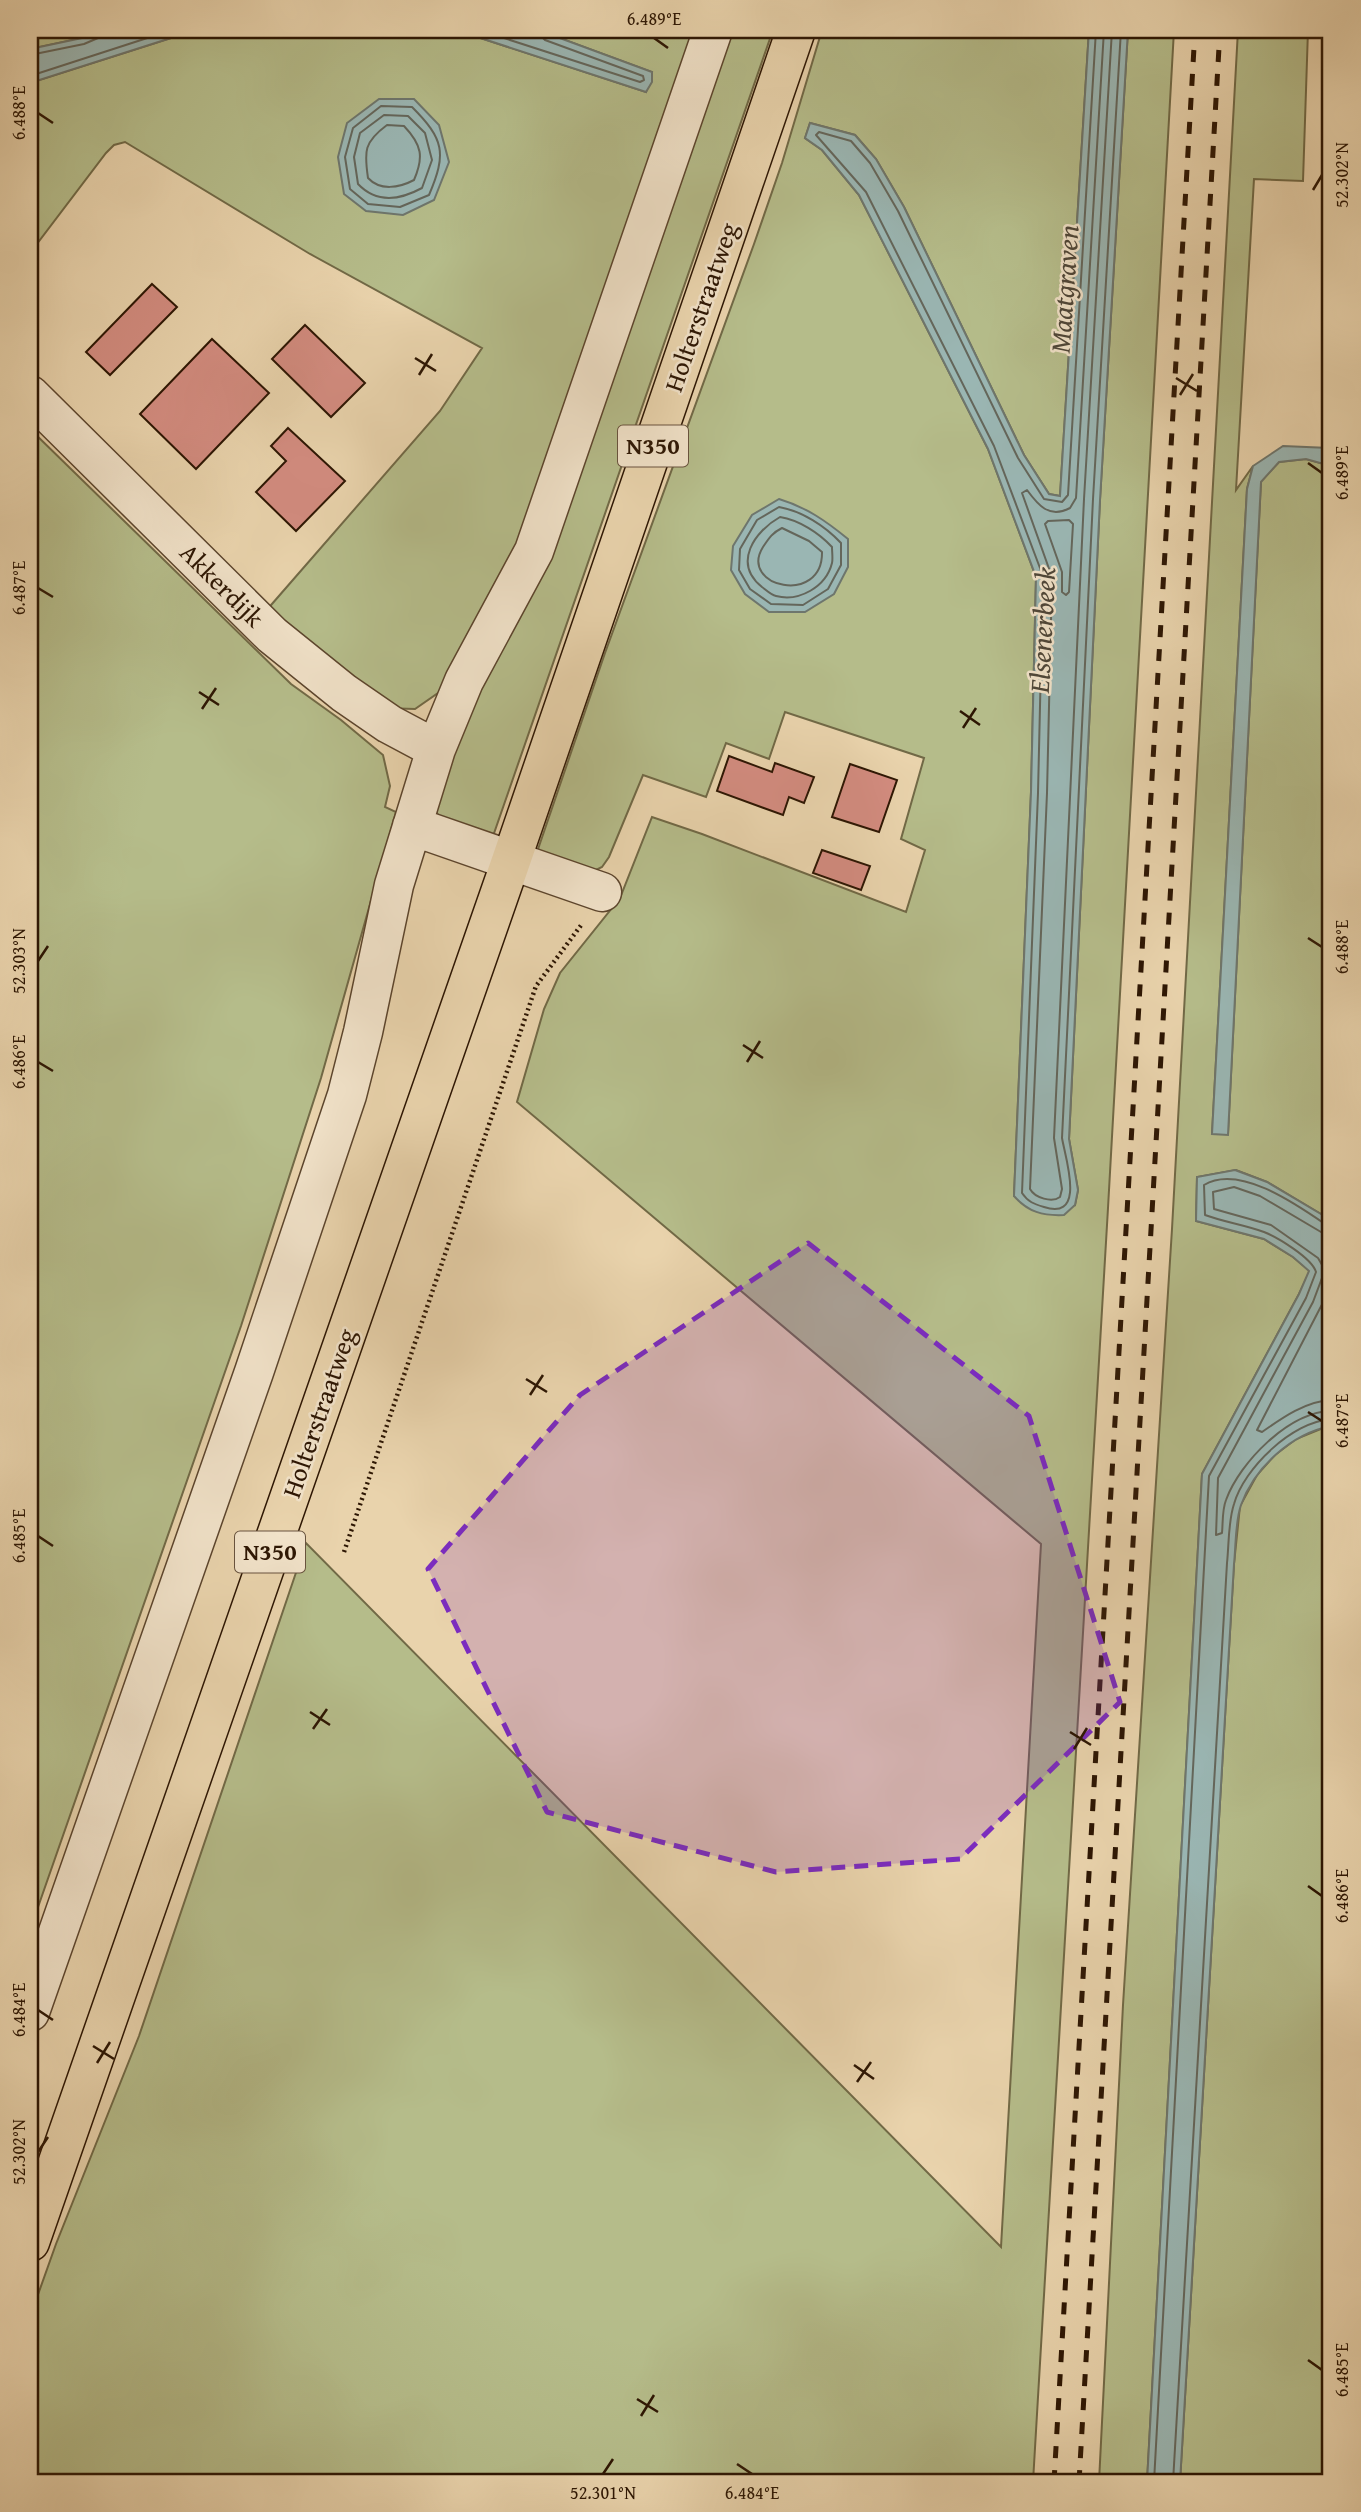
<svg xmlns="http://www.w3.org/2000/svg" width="1361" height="2512" viewBox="0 0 1361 2512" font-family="'Gentium Book Plus',serif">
<rect width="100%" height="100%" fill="#e9d3ac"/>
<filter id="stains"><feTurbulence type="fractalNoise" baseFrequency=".00286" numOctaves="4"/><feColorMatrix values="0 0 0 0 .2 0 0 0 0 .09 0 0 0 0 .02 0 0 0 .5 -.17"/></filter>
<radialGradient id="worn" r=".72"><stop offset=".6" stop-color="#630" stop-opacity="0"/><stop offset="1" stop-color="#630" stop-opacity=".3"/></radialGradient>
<path fill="#b5bc8a" stroke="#716946" stroke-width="2" d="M30,30H101L82,38L30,49Z
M196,30H456L646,92L652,72L538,30H700L525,527L448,686L415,709L383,708L265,612L440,411L482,348L310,254L125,142L114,145L106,153L30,253V83Z
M731,30H773L492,839L444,827L437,813L435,788Z
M822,30H1089L1060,496L1049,494L1024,455L904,207L876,159L855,135L810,123L805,138L822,150L859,195L988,449L1036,577L1031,792L1014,1196L1075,1205L1078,1190L1069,1139L1100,500L1128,30H1174L1108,1208L1033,2482H30V2317L56,2244L139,2036L306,1543L1001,2247L1041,1544L517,1102L544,1009L560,973L620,898L652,817L702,834L906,912L925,850L901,839L924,758L785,712L769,759L726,743L706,797L643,775L609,857L602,867L590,873L536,855L605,653L754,244L782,163Z
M1238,30H1308L1303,181L1254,179L1236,490L1253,466L1247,489L1212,1134H1228L1261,481L1279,462L1306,459L1331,466V1220L1267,1182L1236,1170L1197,1177L1196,1221L1264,1239L1293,1257L1310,1271L1299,1294L1202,1474L1147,2482H1099L1123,2005L1172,1229Z
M30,429L291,684L341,720L383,755L390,786L385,807L396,812L321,1078L241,1326L30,1930Z
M1328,1426H1331V2482H1180L1234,1564L1240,1506L1257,1475L1275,1455L1296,1439Z"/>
<path fill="#9ab6b3" stroke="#6e766d" stroke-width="2" d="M101,30H196L30,83V49L82,38Z
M456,30H538L652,72V82L646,92Z
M1089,30H1128L1100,500L1069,1139L1078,1190L1075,1205L1064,1215C1043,1216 1028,1212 1014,1196L1031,792L1036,577L988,449L859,195L822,150L805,138L810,123L855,135L876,159L904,207L1024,455L1049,494L1060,496Z
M379,99H414L439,125L449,162L434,200L403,215L366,211L344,194L338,157L347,123Z
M1283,446L1329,448L1331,466L1306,459L1279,462L1261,482L1228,1135L1212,1134L1247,489L1253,466Z
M779,499C806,507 826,521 848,539V567L834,594L805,612H769L745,594L731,570L733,546L752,515Z
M1235,1170L1267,1182L1331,1220V1426C1291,1434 1255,1467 1241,1505C1235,1522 1236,1546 1234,1564L1180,2482H1147L1202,1474L1299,1294L1309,1271L1293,1257L1264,1239L1196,1221L1197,1177Z"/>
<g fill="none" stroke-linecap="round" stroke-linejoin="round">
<path stroke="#64665b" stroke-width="2" d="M479,30L640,82L644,80L643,76L545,40L540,35L539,30
M1096,30L1068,495L1062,502L1044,499L1018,458L898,211L870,163L851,141L819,132L816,135L866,192L994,446L1043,576L1038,793L1022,1193C1028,1202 1034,1204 1044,1207C1087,1221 1065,1157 1062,1138L1093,499L1121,30
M1104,30L1076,498L1070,508C1049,519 1038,505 1027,490L1022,493L1052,577L1047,793L1030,1189C1035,1198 1052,1203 1060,1197L1062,1189L1054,1138L1084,499L1112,30
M30,55L84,44L98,38L101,30
M30,76L172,30
M381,106L412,107C444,139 447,153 429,195L400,207L368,204L350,189L345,157L353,128Z
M384,115L408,116L425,133L432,160L422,188C400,200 377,204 358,184L354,157L360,133Z
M387,125L404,126C422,145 424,157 414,180C399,188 380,191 368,178C364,151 364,142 387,125Z
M779,507C802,511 825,526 841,543V565L828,589L803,605L771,604L750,589L739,570L740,549L757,520Z
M780,517C799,520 819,533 832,547C832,552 833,559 832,563C826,587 799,602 776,596C771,595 766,590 762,587C732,563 755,531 780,517Z
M1069,520L1073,524L1069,592L1066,595L1062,592V572L1045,524L1048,521Z
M782,528L809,541L822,552C823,606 738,587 763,547C769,538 772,533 782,528Z
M1331,1234L1321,1232L1260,1196L1234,1187L1213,1192L1214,1209L1271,1225L1318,1258L1325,1270L1313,1302L1218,1478L1216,1535L1222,1533C1223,1523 1222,1510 1226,1500C1240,1462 1289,1412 1331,1411
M1331,1287L1257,1430L1262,1432C1282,1418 1306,1401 1331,1400
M1154,2482L1209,1476L1306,1298L1316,1272C1312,1258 1277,1237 1264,1232C1245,1225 1224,1222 1205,1215L1204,1185C1239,1164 1296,1204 1325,1224L1331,1225
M1173,2482L1227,1563C1229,1545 1228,1522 1234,1504C1244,1468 1292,1422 1331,1419"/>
</g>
<path fill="#d38c80" stroke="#2d1603" stroke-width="2" d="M152,284L177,307L110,375L86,352Z
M305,325L365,383L331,417L272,359Z
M212,339L269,393L196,469L140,414Z
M288,428L345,481L296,531L256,492L286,461L271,446Z
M729,756L772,772L775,763L814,777L804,803L789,797L783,815L717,791Z
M850,764L897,780L879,832L832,817Z
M822,850L870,866L861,890L813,873Z"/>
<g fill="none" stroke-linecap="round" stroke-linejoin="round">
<g stroke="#5c452d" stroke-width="41">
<path id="minor" d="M30,395L272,635L344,693L389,724L436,749
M412,826L602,892
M30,2012L254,1372L347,1095L363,1032L394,885L436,749L464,681L534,551L713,30"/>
</g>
<g stroke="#2d1603" stroke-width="41">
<path id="primary" d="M30,2242L511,861L796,30"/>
</g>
<path stroke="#2d1603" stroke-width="4.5" stroke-dasharray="2 3.5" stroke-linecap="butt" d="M344,1552L536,986L582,924"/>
<use href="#minor" stroke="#f1e2c9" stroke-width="38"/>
<use href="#primary" stroke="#e9d3ac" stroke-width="38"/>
<path stroke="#2d1603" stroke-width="5" stroke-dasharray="12 12" stroke-linecap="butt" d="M1054,2482L1195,30
M1079,2482L1220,30"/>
</g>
<path fill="#7b2cbf" fill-opacity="0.2" stroke="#7b2cbf" stroke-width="5" stroke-dasharray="14 9" stroke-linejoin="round" d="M808,1243L1029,1416L1120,1702L960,1859L776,1872L547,1812L428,1569L580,1395Z"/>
<path fill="none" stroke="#2d1603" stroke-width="2.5" d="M654,38L668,48M38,113L53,123M1313,190L1322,175M415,358L436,371M419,375L432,354M1176,378L1197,391M1180,395L1193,374M1308,463L1322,473M38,588L53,597M199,692L219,705M202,709L216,688M960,711L980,725M963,728L976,708M1308,938L1322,947M38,961L48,946M743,1045L763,1058M38,1062L53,1071M747,1062L760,1041M526,1379L547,1392M530,1395L543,1375M1308,1412L1322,1421M38,1536L53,1546M310,1712L330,1725M313,1729L327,1709M1070,1732L1091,1745M1074,1749L1087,1728M1308,1886L1322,1896M38,2010L53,2020M93,2046L114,2059M97,2063L110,2042M854,2065L874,2079M857,2082L871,2062M38,2152L48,2137M1308,2360L1322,2370M637,2399L658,2412M641,2416L654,2395M737,2464L752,2474M603,2474L613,2459"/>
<g text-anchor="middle" stroke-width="5" stroke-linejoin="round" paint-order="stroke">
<g fill="#f1e2c9" stroke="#68533e" stroke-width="2">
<rect x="618" y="425.5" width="70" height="41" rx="5"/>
<rect x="235" y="1531.5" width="70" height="41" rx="5"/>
</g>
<g font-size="24" font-weight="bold" fill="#2d1603">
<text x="653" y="454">N350</text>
<text x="270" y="1560">N350</text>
</g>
<g font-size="26" fill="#2d1603" stroke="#f1e2c9">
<text transform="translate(701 307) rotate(-71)" y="9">Holterstraatweg</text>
<text transform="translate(222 585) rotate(45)" y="9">Akkerdijk</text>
<text transform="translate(319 1413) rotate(-71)" y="9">Holterstraatweg</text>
</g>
<g font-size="28" font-style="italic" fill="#4e4638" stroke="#f1e2c9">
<text transform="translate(1064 289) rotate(-86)" y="10">Maatgraven</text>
<text transform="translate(1042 630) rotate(-87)" y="10">Elsenerbeek</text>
</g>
</g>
<rect width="1361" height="2512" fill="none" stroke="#e9d3ac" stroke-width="77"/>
<rect x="38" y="38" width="1284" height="2436" fill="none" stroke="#2d1603" stroke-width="2.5"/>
<g font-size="18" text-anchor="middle" fill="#2d1603">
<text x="654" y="25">6.489°E</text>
<text transform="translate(19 113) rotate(-90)" y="6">6.488°E</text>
<text transform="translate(1342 175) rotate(-90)" y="6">52.302°N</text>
<text transform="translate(1342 473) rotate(-90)" y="6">6.489°E</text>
<text transform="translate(19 588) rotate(-90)" y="6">6.487°E</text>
<text transform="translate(1342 947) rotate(-90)" y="6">6.488°E</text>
<text transform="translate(19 961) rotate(-90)" y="6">52.303°N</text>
<text transform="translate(19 1062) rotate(-90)" y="6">6.486°E</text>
<text transform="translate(1342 1421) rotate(-90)" y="6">6.487°E</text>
<text transform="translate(19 1536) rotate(-90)" y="6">6.485°E</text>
<text transform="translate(1342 1896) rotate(-90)" y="6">6.486°E</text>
<text transform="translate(19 2010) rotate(-90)" y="6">6.484°E</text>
<text transform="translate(19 2152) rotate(-90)" y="6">52.302°N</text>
<text transform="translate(1342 2370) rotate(-90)" y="6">6.485°E</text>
<text x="603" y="2499">52.301°N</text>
<text x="752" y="2499">6.484°E</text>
</g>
<rect width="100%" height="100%" filter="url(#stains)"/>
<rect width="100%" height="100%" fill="url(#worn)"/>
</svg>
